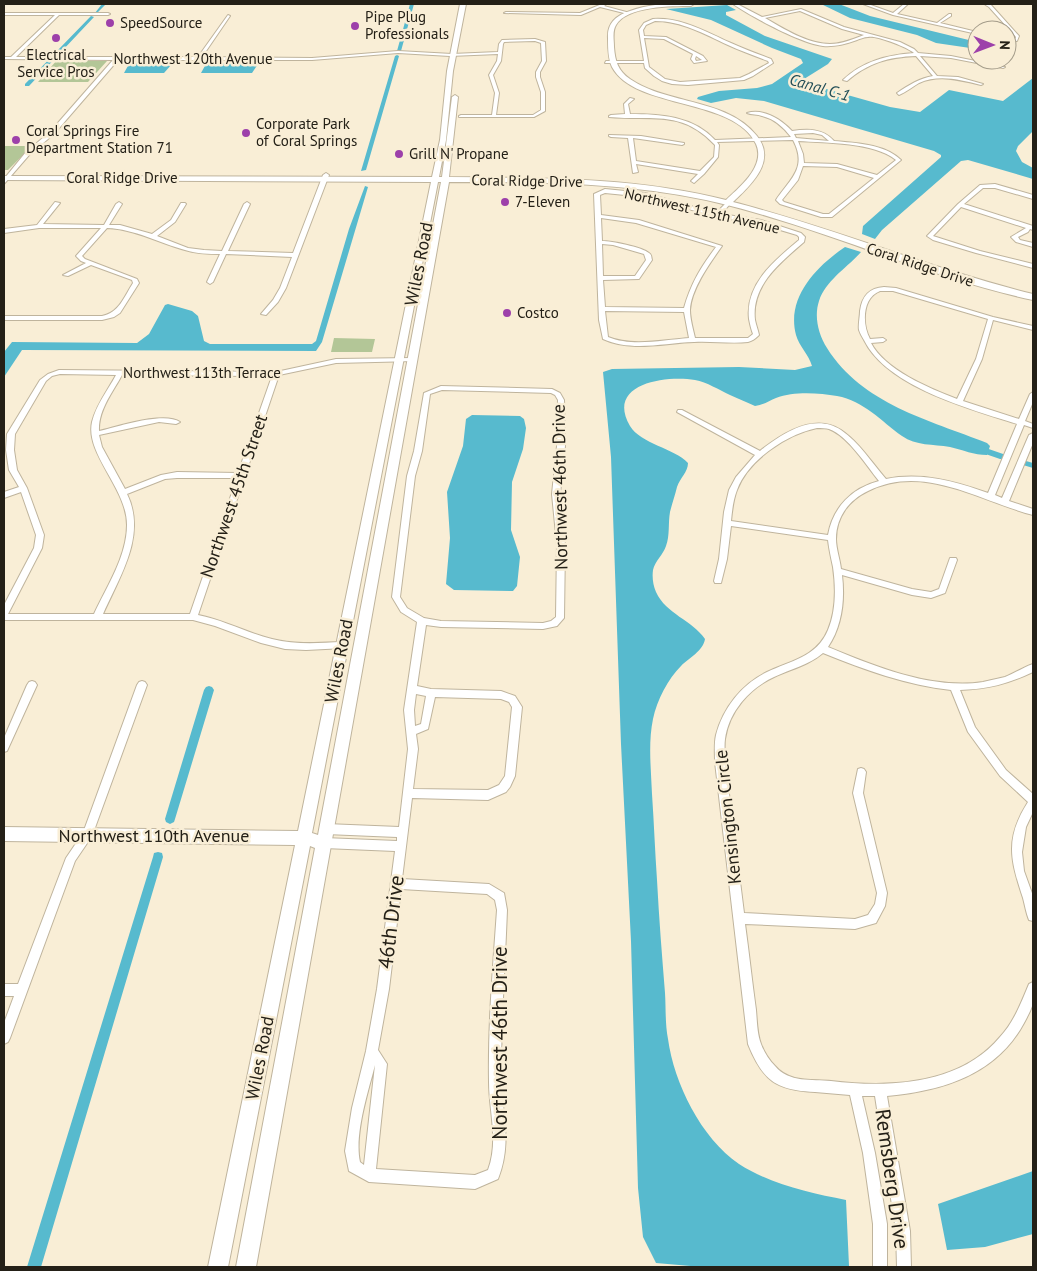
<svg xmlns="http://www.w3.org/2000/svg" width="1037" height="1271" viewBox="0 0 1037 1271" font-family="'PT Sans',sans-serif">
<rect width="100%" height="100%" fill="#f9eed6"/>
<path fill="#b3c697" d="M57,60L107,61L88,82H38Z
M4,146H32L8,170H4Z
M334,338L375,339L372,352H331Z"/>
<path fill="#57bace" d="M821,4H839L870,16L977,42V49L936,43L917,35L850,18Z
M727,5L736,10L726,12V15L765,36L832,59L828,64L804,79L805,83L890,107L920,112L949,90L1003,101L1033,78V131L1018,146L1016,151L1022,162L1033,168V179L968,160L961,161L882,230L875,239L862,234L863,226L941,157V155L934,151L764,101L736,98L711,103L697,99L698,97L719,91L757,88L772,84L803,63L801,59L772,48L711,20L666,9Z
M136,63H170L172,64L164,73H124L129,64Z
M210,63H254L258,64L252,73H201L206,64Z
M365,186L368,187L322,342L316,351L22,350L4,377V352L12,342L137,343L149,334L165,305L168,304L192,311L198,316L204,341L210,344H312L316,341L349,229Z
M845,247L861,252C847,268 826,280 819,301C814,316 818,334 827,348C862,404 929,420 987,443L990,446L987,455C974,455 963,450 950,447C933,444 916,446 902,436C881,421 864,401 837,396C819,393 794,391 776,398C769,401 763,405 755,406C747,402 738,399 730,395C719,390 707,382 695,380C667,375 605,383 630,426C641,444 674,448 688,463C688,472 680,478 677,487C675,495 672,504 670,512C668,523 670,536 666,546C663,555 655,561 653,570C652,577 653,585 656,592C666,614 692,620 705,639C703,651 690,657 681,666C668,679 657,700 653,719C648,743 651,769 652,794C654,823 655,852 657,880C659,918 662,956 665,993C666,1008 665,1024 668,1039C674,1083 701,1138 739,1164C770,1184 810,1193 846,1200L849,1266L702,1267L656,1263L643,1237L638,1188L631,941L621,744L611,457L603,372L612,369L739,367L795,370L812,366C809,355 799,346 796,335C786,297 817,266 845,247Z
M472,415L520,416L524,419L526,428L523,449L512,482L511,530L520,557L517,586L513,591L454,590L446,584L450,538L447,492L463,446L466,419Z
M1033,1171V1234L985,1247L947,1250L938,1204Z"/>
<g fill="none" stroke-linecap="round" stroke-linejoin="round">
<path fill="#57bace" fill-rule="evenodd" d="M102,4H106L97,13H95Z
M410,4H414L401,51L399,52L397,51Z
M91,16L94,17L29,86H25V84Z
M397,55L399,56L366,170L361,171L395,56Z
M974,446H980L1006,455L1007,457L1006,459H1000L974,450Z
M1023,461H1026L1033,463V468L1023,465Z
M209,686L212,687L214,690L175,819L174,822L170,824L166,822L165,819L204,690L206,687Z
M158,852L162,853L163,857L41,1267H27L153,857L154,853Z"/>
<g stroke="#bfb49d" stroke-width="2">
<path id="street" d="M602,4H607L604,6L630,13L628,14L600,7L581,15L504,13L506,12L580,13Z
M733,4H737L762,17L801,9L844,27L900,42L914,49L918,53L951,56L1005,67L1003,68L951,58L920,56L937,76L958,77L983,84L981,85C961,80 939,74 919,83C912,87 906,92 899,95L897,93C909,85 920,78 933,76L916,56C888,57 868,63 847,81L843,80C863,61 887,55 914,53C907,47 876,35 868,37C864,37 860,39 857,40C846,44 834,47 823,46C800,43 752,17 733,4ZM800,11L842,29L864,35C854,39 842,44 830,44C808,44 784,29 765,18Z
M863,4H868L893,13L904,4H908L897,14L937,23L949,14H951V16L940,23L977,32V34L893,15Z
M984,4L991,5L1019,36L1017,41H1007V39H1015L1016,37L989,7Z
M4,13H108L110,14L108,15H59L16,57H198L228,15L230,16L202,57L312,58L398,51L452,54L498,52L499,44L502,40L535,39L545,42L546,61L540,72V77L545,92V111L534,117H459V116L461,115H492L495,93L489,75L497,61L498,54L450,56L398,53L312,60H118L54,134L30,154L4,184V179L26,152L50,132L113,60L4,59V57H11L55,15H4ZM535,41L541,43L542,61L536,72V77L541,92V110L533,115H496L499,93L493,75L501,61L503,44L504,42Z
M653,19C681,17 706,32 731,43C744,49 758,54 771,59L773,63L753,76L744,80L688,85L672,84L662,81L654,76L645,68L644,63H605L606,61H644L639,30L644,23ZM655,21C682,21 704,34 728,45C741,51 755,56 768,61L769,63L749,74L740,78L680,82L665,79L649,67L644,38L664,39L693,54L691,59L694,63L707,61L703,56L666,37L644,36L643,30L646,25ZM696,56L702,60L696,61L695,59Z
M630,98L634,99L628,104L630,114C660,114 693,116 715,140L791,137C784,128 775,119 762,116C757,114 752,115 747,113C763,108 781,119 792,131C807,129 823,128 834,141C856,143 885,144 901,160L832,217H821L780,204L776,200C790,179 808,168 793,140L717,142L719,145L718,157L704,174L694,183L691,181L698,174L636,164L638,172L633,173L628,138L611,137L609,136V135L641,136L684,143V144L682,145L633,138L636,161L700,171L714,157L715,145C681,109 652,121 609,117V116L611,115L625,114L624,104ZM813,133L822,135L829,141L796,138L794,134ZM798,141C826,143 874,142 896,160L877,175L837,164L804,163L803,154ZM803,166L837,167L874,178L829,214H823L784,202L782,200L798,180Z
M326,173L329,175L286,288L278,302L266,315L261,314L273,300L280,288L292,257L226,254L213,282L210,284L207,282L220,254C209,254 197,254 185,250C159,243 135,229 107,228L82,256L85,259L137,279L139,283L120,313L114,317L102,320H4V316H102C119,313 124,297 133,283L132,280L91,265L68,276L63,275L86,263L81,261L76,256L101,228H39L4,233V229L37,225L55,202L60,203L43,224L104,225L116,204L119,202L122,204L109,225H120L152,234L171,220L181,203H185L186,204L175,222L157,236L188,248L204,250L222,251L244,204L247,202L250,204L228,251L293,253L323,175Z
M980,185L995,184L1033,195V199L995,188H983L964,204L1033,226V230L1030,229L1028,232L1018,237L1020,240L1033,243V247L1016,242L1011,237L1026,228L961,207L933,236L980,251L1033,264V268L976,253L933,240L927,236L958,204Z
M605,189L645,193L716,213L728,201L731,203L721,214L761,220L801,233L805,237L804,242C781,262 751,285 755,320C756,325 758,330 759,335L758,336C755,339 752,341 748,342C731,344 712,341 694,342C664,343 631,352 603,339L599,320L594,194ZM605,193L645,197L717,217L760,224L797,235L799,237V240C775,260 745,284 749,319C750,324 751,329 753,334L748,338H695C693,329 690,319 690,310C691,289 710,263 722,246L639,220L601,215L600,195ZM601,218L636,223L716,247C701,267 691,283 684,308L605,307L603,280L639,279L652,260C651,257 652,255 649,253C642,247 611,241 602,241ZM602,244L613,245L644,254L646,260L635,276H603ZM605,311L684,312L689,338C663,340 632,347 608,337Z
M884,287L896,288L993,317L1033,326V330L993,320L982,359L963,401L1019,419L1030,394L1033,392V402L1025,421L1033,424V428L1024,425L995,495L1002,498L1029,435L1033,433V443L1009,501L1033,509V515C979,501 924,463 868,491C849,500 836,517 836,539C836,549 840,559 841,569L912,589L931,592L939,589L950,558H956L957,560L945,593L931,598L912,595L842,575C845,600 842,626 828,647C874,666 932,690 983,682C990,680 998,679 1005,677C1015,673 1024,667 1033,664V672C1007,684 989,689 960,690L975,727L1006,770L1033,794V812L1026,827L1022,852L1024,871L1033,896V921L1029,920C1026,913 1025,905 1023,898C1010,859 1005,838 1028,802L1000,776L968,732L951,690C906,685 865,670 823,653C809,665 791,669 774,677C750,688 729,711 725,739C724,746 725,754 725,762L744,913L855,919L868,915L875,904L877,893L853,793L858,769L861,768L864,769L866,772L863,793L887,893L885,906L876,923L855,929L745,924C749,953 752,981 756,1010C757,1021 757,1034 761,1044C764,1052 769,1060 775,1066C789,1083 812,1079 831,1081C889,1088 960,1085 1000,1037C1014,1022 1021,1003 1029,984L1033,982C1033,988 1034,996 1033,1002C1032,1009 1027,1017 1024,1023C996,1075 942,1091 887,1096L910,1231L911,1267H897L896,1231L875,1096H862L875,1153L887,1224V1267H873V1224L863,1153L850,1095C838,1094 827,1093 815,1092C776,1090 763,1081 748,1044L715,762C715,753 714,744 716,735C723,708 742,684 767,672C790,661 817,657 828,630C836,611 836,588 833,567C831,558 829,549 828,540L731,526L727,559L721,583H715L714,581L719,559L724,512L729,490L736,477L755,455L677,412L678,410H682L760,451C781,434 814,412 841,430C859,442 872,463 886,479C921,472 955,481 988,493L1017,424C970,409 887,387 864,340C862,337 860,333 859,330C858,325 860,317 860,311C862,296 869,288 884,287ZM880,291H893L988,319L976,359L957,399C929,388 885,370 871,343L883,342L886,340L883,338L870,339C862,324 862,298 880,291ZM817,428C821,428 826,428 829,429C848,436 866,465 879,481C852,488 833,507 828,535L731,521C732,511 733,500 737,490C748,460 787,434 817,428Z
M413,358L415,359V361L336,363L279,375L198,615C224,620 247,633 272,639C295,645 319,643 342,642L345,644L346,646L345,648L306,650L285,649L261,643L215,626L193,620H4V605L34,548L36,535L21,492L4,498V492L19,487L9,470L6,450L7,434L40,380L48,374L59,370L276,372L336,359ZM60,374L116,375C108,390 96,405 92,422C85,454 127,488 127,525C127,556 107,586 94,614H8L42,548L44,535L27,488L17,470L14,450L15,434L46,381L52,376ZM122,375L272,376L238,473L177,472L161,475L125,489L102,447L99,435L159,422L176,424L180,422C164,411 117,427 99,431C98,410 113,392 122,375ZM177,478H237L190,614H103C120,576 147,535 127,494L165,479Z
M441,386L552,389L560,393L564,400L565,446L560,494L565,545L564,618L557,626L543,629L441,627L426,625L417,686L431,689L501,691L515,696L522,707L515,776L510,787L506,792L488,800L412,798L402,879L489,884L504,893L507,910C505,964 501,1019 501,1074C501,1112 513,1141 498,1179L475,1189L369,1182L349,1171L345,1151L352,1108L366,1051L377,989L395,851L324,848L320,846L319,843L320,840L324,838L397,841V837L326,834L322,832L321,829L322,826L326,824L399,827L408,749L404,710L417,622L401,612L392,597L407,476L414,451L424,393ZM442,390L551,393L555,395L558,400L557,446L552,494L557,545L556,617L551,621L543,623L441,621L424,618L407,608L400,597L415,476L422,451L430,394ZM416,694L426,696L421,724L415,726L414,710ZM435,697L501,699L509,702L512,707L505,776L499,785L488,790L413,789L418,749L416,734L428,729ZM401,889L487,894L495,900L497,910C493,967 488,1025 489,1082C489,1112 499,1140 488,1170L475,1175L376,1169L387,1064L378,1050L389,989ZM375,1065L364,1165L360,1162C354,1135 368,1092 375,1065Z
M32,681L35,682L37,685L7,751L4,752V738L27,685L29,682Z
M142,681L145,682L147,685L92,836L75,861L10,1038L8,1042L4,1044V1023L14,996H4V984H18L66,858L83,833L137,685L139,682Z"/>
</g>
<g stroke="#bfb49d" stroke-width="2">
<path id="secondary" d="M460,4H466L453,71L446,140L439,177H442L452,97L455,95L458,97L449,177C543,178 635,177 726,200C740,187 766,166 756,144C734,97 635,110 612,67C608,59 608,47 608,38C607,23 617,15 630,11C651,3 672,4 694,4L691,6C672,6 627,6 616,25C612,31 614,40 614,47C615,61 618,71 630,79C668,105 727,98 757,136C777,161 751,185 733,202C835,228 931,269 1033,294V300C926,277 826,229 719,203C630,182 540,182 449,182L256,1267H236L315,848L310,846L228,1267H208L295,845L4,841V827L298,831L431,182L4,180V176L432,177L440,140L447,71ZM438,182H441L318,835L312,833Z"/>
</g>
<use href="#street" fill="#fff" fill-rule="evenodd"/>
<use href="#secondary" fill="#fff" fill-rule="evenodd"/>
</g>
<g fill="#9d40aa" stroke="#f9eed6" stroke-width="2">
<circle cx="110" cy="23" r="5"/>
<circle cx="355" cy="26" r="5"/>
<circle cx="56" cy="38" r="5"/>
<circle cx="246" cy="133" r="5"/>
<circle cx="16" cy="140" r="5"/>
<circle cx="399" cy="154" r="5"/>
<circle cx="505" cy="202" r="5"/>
<circle cx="507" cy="313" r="5"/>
</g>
<g text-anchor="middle" stroke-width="5" stroke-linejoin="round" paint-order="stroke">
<g font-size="15" fill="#242017" stroke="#f9eed6" text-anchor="start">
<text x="365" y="22">Pipe Plug<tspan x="365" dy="17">Professionals</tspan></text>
<text x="120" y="28">SpeedSource</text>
<text x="56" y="60" text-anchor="middle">Electrical<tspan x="56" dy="17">Service Pros</tspan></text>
<text x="256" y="129">Corporate Park<tspan x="256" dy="17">of Coral Springs</tspan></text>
<text x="26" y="136">Coral Springs Fire<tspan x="26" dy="17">Department Station 71</tspan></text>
<text x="409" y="159">Grill N' Propane</text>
<text x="515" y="207">7-Eleven</text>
<text x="517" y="318">Costco</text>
</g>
<g font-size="15" fill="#242017" stroke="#f9eed6">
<text x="193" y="64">Northwest 120th Avenue</text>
<text x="122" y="183">Coral Ridge Drive</text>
<text transform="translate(527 181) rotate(1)" y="5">Coral Ridge Drive</text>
<text transform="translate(702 211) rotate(13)" y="5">Northwest 115th Avenue</text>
<text transform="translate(920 265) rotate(18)" y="5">Coral Ridge Drive</text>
<text x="202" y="378">Northwest 113th Terrace</text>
</g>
<g font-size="16" font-style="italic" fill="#214d56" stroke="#f9eed6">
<text transform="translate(820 87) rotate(16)" y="6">Canal C-1</text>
</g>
<g font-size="18" fill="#242017" stroke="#f9eed6">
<text transform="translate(419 264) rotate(-79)" y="6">Wiles Road</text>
<text transform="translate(560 487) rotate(-91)" y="6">Northwest 46th Drive</text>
<text transform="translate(234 496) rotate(-71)" y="6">Northwest 45th Street</text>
<text transform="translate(339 661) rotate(-79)" y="6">Wiles Road</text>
<text transform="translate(728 817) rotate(-96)" y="6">Kensington Circle</text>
<text x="154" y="842">Northwest 110th Avenue</text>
<text transform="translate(260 1058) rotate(-79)" y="6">Wiles Road</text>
</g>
<g font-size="21" fill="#242017" stroke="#f9eed6">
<text transform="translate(391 922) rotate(-83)" y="7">46th Drive</text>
<text transform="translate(500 1043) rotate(-90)" y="7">Northwest 46th Drive</text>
<text transform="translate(892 1179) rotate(82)" y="7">Remsberg Drive</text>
</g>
</g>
<rect width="1037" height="1271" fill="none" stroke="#242017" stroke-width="10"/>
<g transform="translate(992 45) rotate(91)"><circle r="24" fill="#f9eed6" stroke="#a49c8a"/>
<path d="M0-4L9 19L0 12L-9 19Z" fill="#9d40aa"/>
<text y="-8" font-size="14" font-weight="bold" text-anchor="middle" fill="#242017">N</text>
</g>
</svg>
